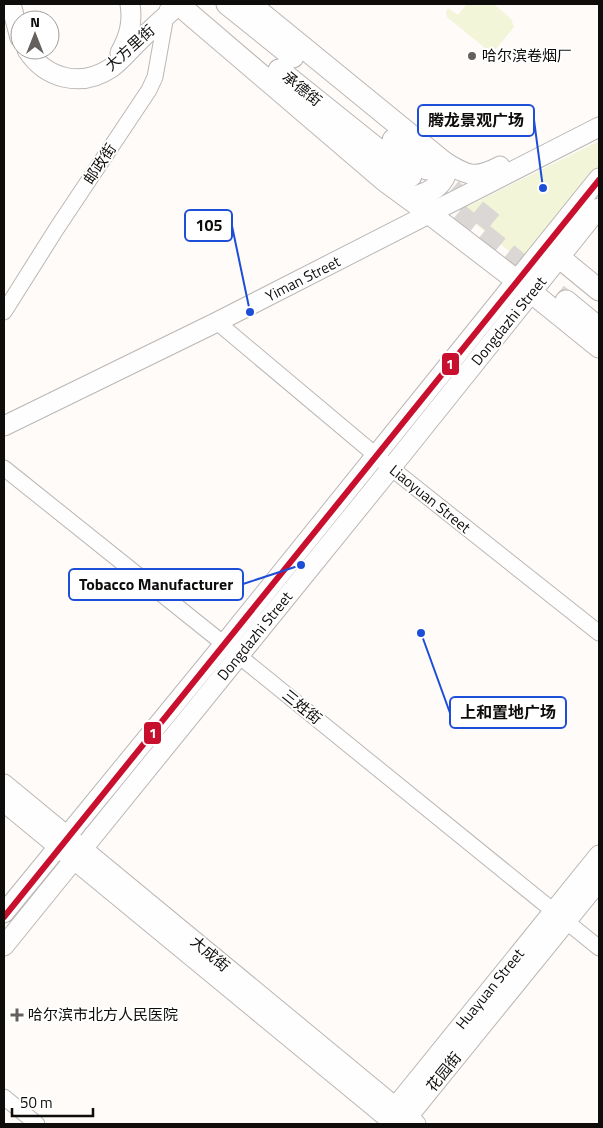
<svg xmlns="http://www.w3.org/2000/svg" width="603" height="1128" viewBox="0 0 603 1128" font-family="'Titillium Web','Noto Sans SC',sans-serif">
<rect width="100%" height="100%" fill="#fefbf9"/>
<path fill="#f2f5d7" d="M467,4H494L511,19L514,27L496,49L485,48L447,17L446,12L448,8L458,15Z
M599,141V166L524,256L516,257L462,213V209Z"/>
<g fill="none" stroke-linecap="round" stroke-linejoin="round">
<path stroke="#dad7d5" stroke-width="21" stroke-dasharray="21 11" stroke-linecap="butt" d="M427,169L500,229
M433,193L566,301"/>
<g stroke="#bab7b5" stroke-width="17">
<path id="minor" d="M4,312L57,228L149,90L155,77L167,10
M217,322L391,468L599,633
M4,468L239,656L599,948
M4,1097L37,1124"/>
</g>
<g stroke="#bab7b5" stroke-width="21">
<path id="major" d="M11,4L20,38
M27,50C46,79 81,88 111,68C120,62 128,52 136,44C150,30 164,17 179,5
M120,53C129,36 133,23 130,4
M442,160C466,175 474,180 500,166
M4,426L217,322L599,127
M4,784L416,1124
M4,802L395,1124
M4,913L224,644L599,178
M4,946L391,468L599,208
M388,1116L599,855
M402,1124L599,881"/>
</g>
<g stroke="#bab7b5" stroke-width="23">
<path id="highway" d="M178,4L385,181L430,214L516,280
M227,4L293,57
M250,4L446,164C450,183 422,201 406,195
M279,70L411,176
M393,140L427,169
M560,258L599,290
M531,292L599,347
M566,301L599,328"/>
</g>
<use href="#minor" stroke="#fffefe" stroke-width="15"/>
<use href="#major" stroke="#fffefe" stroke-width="19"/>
<use href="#highway" stroke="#fffefe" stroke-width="21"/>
<g stroke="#fff" stroke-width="10">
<path id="metro-1" d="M4,917L599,180"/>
</g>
<use href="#metro-1" stroke="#c8102e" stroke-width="6"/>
</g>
<g fill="#63605e" stroke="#fff" stroke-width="2">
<circle cx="472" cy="56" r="5"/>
<path d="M14.5 1007.5h5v5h5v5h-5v5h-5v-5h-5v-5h5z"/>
</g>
<g text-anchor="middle" stroke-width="4" stroke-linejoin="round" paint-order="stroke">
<g font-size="15" fill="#0f0d0b" stroke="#fff">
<text transform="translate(130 48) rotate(-42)" y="5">大方里街</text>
<text transform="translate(302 89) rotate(39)" y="5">承德街</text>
<text transform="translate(100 164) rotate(-56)" y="5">邮政街</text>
<text transform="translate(303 279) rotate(-27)" y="5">Yiman Street</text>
<text transform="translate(509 321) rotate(-51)" y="5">Dongdazhi Street</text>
<text transform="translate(430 499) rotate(39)" y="5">Liaoyuan Street</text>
<text transform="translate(255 636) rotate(-51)" y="5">Dongdazhi Street</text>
<text transform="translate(302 707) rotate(39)" y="5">三姓街</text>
<text transform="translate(210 954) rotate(40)" y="5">大成街</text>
<text transform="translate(490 989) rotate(-51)" y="5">Huayuan Street</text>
<text transform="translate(444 1072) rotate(-51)" y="5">花园街</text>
</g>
<g font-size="15" fill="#0f0d0b" stroke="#fff" text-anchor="start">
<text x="482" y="61">哈尔滨卷烟厂</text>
<text x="28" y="1020">哈尔滨市北方人民医院</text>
</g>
</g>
<path fill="none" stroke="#1d4ed8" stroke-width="2" d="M543 188L534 120M250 312L232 226M301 565L243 584M421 633L450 713"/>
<g fill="#1d4ed8" stroke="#fff" stroke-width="2">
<circle cx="543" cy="188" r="5"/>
<circle cx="250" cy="312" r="5"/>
<circle cx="301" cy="565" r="5"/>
<circle cx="421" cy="633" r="5"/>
</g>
<g fill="#fff" stroke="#1d4ed8" stroke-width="2">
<rect x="418" y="105" width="116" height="31" rx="5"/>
<rect x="185" y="210" width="47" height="31" rx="5"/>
<rect x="69" y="569" width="174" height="31" rx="5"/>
<rect x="450" y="697" width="116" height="31" rx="5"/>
</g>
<g font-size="16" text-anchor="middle" font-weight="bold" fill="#0f0d0b">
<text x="476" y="126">腾龙景观广场</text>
<text x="209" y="231">105</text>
<text x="156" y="590">Tobacco Manufacturer</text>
<text x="508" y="718">上和置地广场</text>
</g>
<g stroke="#fff" stroke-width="2">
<rect x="441" y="352" width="19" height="24" rx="5" fill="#c8102e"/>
<rect x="143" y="721" width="19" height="24" rx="5" fill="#c8102e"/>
</g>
<g font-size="14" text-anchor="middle" font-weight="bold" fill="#fff">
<text x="450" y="369">1</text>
<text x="153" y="738">1</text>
</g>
<rect width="603" height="1128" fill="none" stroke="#0f0d0b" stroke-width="10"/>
<g transform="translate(35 35)"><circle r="24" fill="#ffffff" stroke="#9f9e9d"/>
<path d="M0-4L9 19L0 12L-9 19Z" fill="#63605e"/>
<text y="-8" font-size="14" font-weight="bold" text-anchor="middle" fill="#0f0d0b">N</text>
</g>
<path d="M12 1108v8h81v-8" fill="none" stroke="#0f0d0b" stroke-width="2.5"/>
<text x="20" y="1108" font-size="15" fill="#0f0d0b" stroke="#ffffff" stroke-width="4" paint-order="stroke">50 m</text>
</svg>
